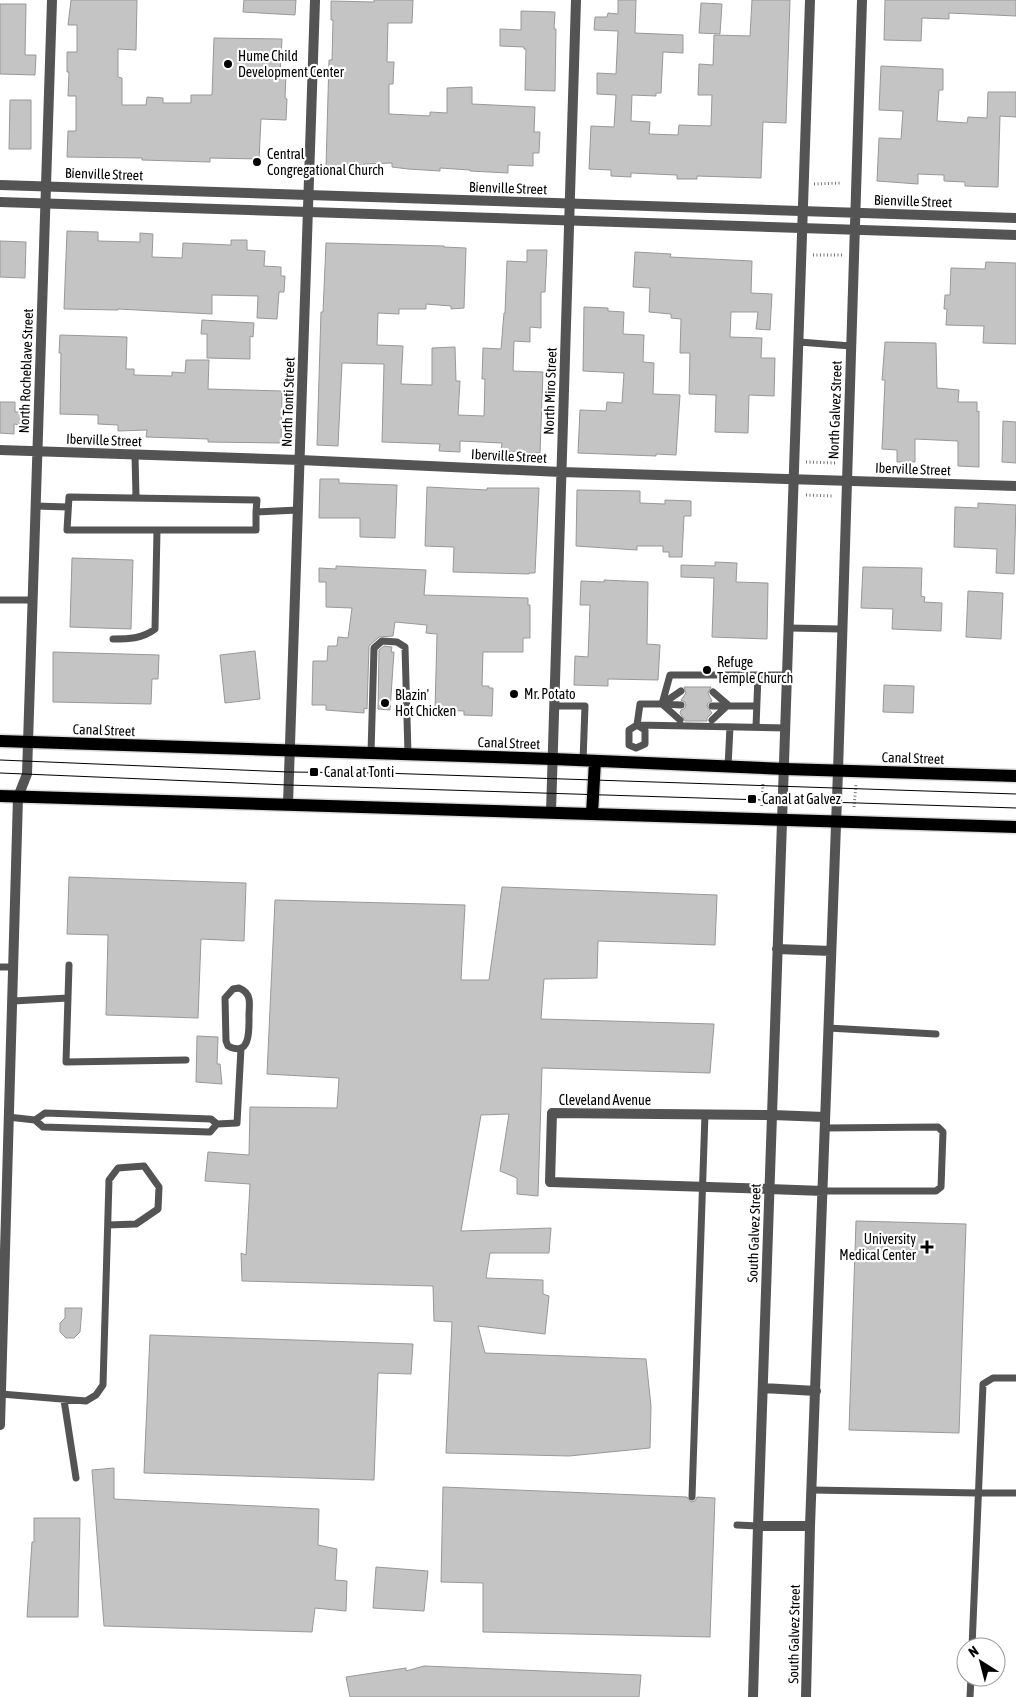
<svg xmlns="http://www.w3.org/2000/svg" width="1016" height="1697" viewBox="0 0 1016 1697" font-family="'Asap Condensed',sans-serif">
<rect width="100%" height="100%" fill="#fff"/>
<path fill="#c4c4c4" stroke="#989898" d="M71,0H137L136,50L118,49V77L122,78V105H146L147,97L163,98V103H191V95H212L214,38L282,39L280,74L286,73L285,98L287,99L286,120L261,119L259,159L210,158V162L142,160V158L67,157L68,131H76V96H68L69,72H67V52H77V25H68Z
M244,0H296L295,15L243,12Z
M374,0H413L412,23H388L387,62H394L393,84H389V114L430,116V112L447,113V88L472,87V104L535,107L534,132H540L539,153H533V166L508,165V173L470,171V170L440,168V171L408,169L392,167V163L364,164L363,169L326,167L329,60H332L333,20H331V1L374,2Z
M618,0H636L635,33L683,35V53L663,52L661,93H656V96L632,95L631,121L650,122L649,134L678,135L679,125L711,126L712,95H698L699,64L713,65L714,35L750,36L752,0H790L786,123L763,122L761,178L697,176V179H677V175L631,173V177L611,176V170L589,169L591,126L614,127L616,95L597,94V73L616,74L618,31L594,30L595,17H607L608,13L618,14Z
M885,0H1016V16L949,13V19L922,18L921,41L884,40Z
M701,3L722,4L720,34L699,33Z
M0,4H26L25,55H36L35,75L0,74Z
M521,11L555,12L554,29H556L555,91L525,90L526,49H524V47L500,46V29L521,30Z
M881,66L943,69V90H939L937,121L967,123L968,117L987,118L988,92H1016V117L1000,116L998,187L965,186V182L944,181V175L918,174V184L877,181L879,138L901,139L903,111L879,110Z
M10,100H31V149H9Z
M67,231L98,232V241L140,242V233L153,234L152,257L182,258L183,243L231,245V240H247V250L265,251L264,266L281,267V276H285L284,292H279L277,319L257,318L258,296L212,295V314L118,309V310L64,309Z
M0,241L26,242L25,278L0,277Z
M326,243L444,246V247L466,248L464,308L451,309V306L426,304V309H399V314L378,313L377,345L403,346L401,384L432,385V348L455,347L456,381H460L458,415L484,416L485,379H482L483,348L501,349L504,313H505L507,261L527,262V250H547L545,292H541V328L530,327V342L514,341L513,371L543,372L540,453L501,451L502,443L460,441V452L439,451L440,444L382,442L384,364L342,363L338,446L317,445L321,312H323Z
M635,252L671,254L670,257L752,261L751,293L772,294L770,330L756,329L758,312H731L730,337L762,338L761,358H775L774,396L749,395L748,433L715,432L716,395L689,394L690,353H680L681,319L671,318V314L649,312L650,288L633,287Z
M986,262L1016,263V344L983,343L984,326L946,325L947,309H944L945,295H950L951,268L985,269Z
M584,307L608,308V311L624,312L623,334L644,335L643,362L654,363L653,394L680,395L676,455L656,454V456L578,453L580,410L606,411L607,402L622,403L624,373L583,371Z
M202,320L254,323L253,337L250,336V359L207,358V334H201Z
M60,335L127,337L126,369H134V375L172,376V372L185,373L186,360H209L208,389L282,391L281,443L208,442V439L146,437L147,430L118,431V425L98,424V415L60,414L61,353H59Z
M885,342L936,343L937,388L959,390L958,402H977V412L979,411V467L958,466V441L915,439V462H897V450L882,449L885,380H882Z
M0,402H15V412H21L20,425L14,424V434L0,433Z
M1003,421L1016,422V463L1002,462Z
M320,479H339V483L397,485L395,538L360,537V518H319Z
M427,487L487,490V488H539L535,573H529V574L453,572L454,547L425,546Z
M577,490L640,491V503L665,504V500L691,501V516H684L682,557H669V552H663V546H637V550L576,546Z
M978,503L1016,505L1014,574L996,573L997,549L954,547L955,507L978,508Z
M72,558L133,560L131,629L70,627Z
M715,562L737,563L736,582L768,583L767,639L712,637L714,578L681,577V565L715,566Z
M336,566L426,570L424,595L528,598V605H530V638H523V652H483L482,686H489V688H493L492,716L464,715V711L435,710L437,634L426,633L427,625L395,622L393,636L379,637L369,646L367,709L364,708V713L326,710V705H312L313,661H327L328,646H337L338,637L348,638L352,608L326,607V582H319V568L336,569Z
M863,567L922,568L921,596L925,597L924,602L942,603L941,631L892,629L893,609L861,608Z
M604,580L648,582L647,644L660,645L658,680L608,679V686L574,685L575,656L588,657L590,605H580L581,581L604,582Z
M968,591L1003,593L1001,639L966,637Z
M384,646L392,647L391,652H394L390,710L378,709L379,650Z
M255,651L260,699L225,703L220,655Z
M53,652L159,655L158,679H152L151,704L53,702Z
M884,685L914,686L913,713L883,712Z
M684,687H711L708,693L712,701L708,703L707,706L712,713L707,718V721H685L680,713L681,710L684,709L686,706L685,702L681,700L686,693Z
M69,877L246,883L244,941L201,939L198,1018L106,1015L108,935L67,934Z
M502,887L717,895L715,945L598,941L597,978L544,979L541,1019L714,1024L710,1073L542,1068L538,1196L517,1194V1178L500,1171L509,1114L481,1115L461,1231L551,1228L549,1253H490L486,1278L543,1280V1294L549,1296L545,1334L478,1326L485,1353L646,1359L651,1406L650,1448L569,1456L446,1453L452,1322L434,1321L433,1286L242,1281L241,1253L246,1255L250,1184L205,1181L208,1152L249,1155L250,1107L337,1108L339,1078L267,1074L275,900L465,905L461,980H489Z
M197,1036L218,1037L217,1064H220L222,1084L196,1082Z
M856,1221L966,1224L959,1433L849,1430Z
M65,1308H82L80,1332L74,1338H66L60,1332V1323L65,1318Z
M150,1335L413,1344L411,1374L378,1373L374,1480L144,1473Z
M114,1468V1499L319,1509L318,1545L337,1549L335,1580L347,1581L346,1611L315,1608L312,1632L104,1626L92,1470Z
M443,1487L687,1497L691,1502L695,1501L697,1497L715,1498L710,1637L483,1632V1583L441,1582Z
M34,1518H80L78,1617H27L32,1542H34Z
M376,1567L428,1571L424,1611L373,1608Z
M424,1666L641,1675L639,1697H350L346,1677L406,1668V1671Z"/>
<g fill="none" stroke-linecap="round" stroke-linejoin="round">
<g stroke="#dbdbdb" stroke-width="15">
<path id="primary" d="M0,741L553,759L785,769L1016,776
M0,796L1016,827
M592,814L595,761"/>
</g>
<path stroke="#767676" stroke-width="3" stroke-dasharray="1 2.5" stroke-linecap="butt" d="M814,184L842,183
M813,255H842
M806,462L835,463
M806,495L834,496
M762,806L763,782
M854,807L856,784"/>
<path stroke="#545454" stroke-width="7" d="M799,342L851,346
M135,455L136,497
M35,506L68,507
M256,512V530H67L69,497L257,500L256,512L298,510
M0,600H32
M789,628L841,629
M113,639C128,639 142,639 155,629L157,530
M758,675H788
M662,704L680,720
M662,704L681,691
M663,704L681,705
M555,706H585L583,761
M712,706H756
M712,720L728,705L713,692
M637,725L645,730V744L636,748L629,745V730L637,725L786,728
M637,725L640,704H662L670,675H758L756,727
M371,753L374,648L382,641L397,642L405,647L408,754
M728,767L730,727
M69,965L66,1062L186,1060
M0,967H13
M239,988C244,990 248,993 249,999C250,1004 249,1010 249,1015C249,1029 251,1058 228,1046L226,1041L225,998L233,989Z
M13,1001L68,998
M828,1028L936,1034
M8,1117L35,1120L43,1127L210,1132L217,1124L211,1119L45,1113L35,1120
M217,1124L237,1123L241,1048
M823,1191H936L941,1187L943,1132L938,1127L825,1128
M1,1394L86,1401L96,1395L103,1385L109,1180L118,1168L144,1166L159,1187L158,1209L136,1224L108,1225
M64,1400L76,1478
M812,1490L978,1493H1016
M692,1497L705,1114
M737,1525L758,1526
M972,1647L983,1384L993,1378H1016
M970,1697L971,1677"/>
<path stroke="#545454" stroke-width="10" d="M0,450L300,460L561,472L1016,486
M288,804L315,0
M551,812L576,0
M769,1189L550,1182L552,1113L772,1115L825,1117
M0,1425L18,797L27,774L52,0"/>
<path stroke="#545454" stroke-width="10" d="M0,185L1016,218
M0,202L1016,235
M777,949L831,951
M769,1189L823,1191
M763,1388L816,1391
M758,1526H810
M753,1697L758,1526L810,0
M806,1697L810,1526L838,771L862,0"/>
<use href="#primary" stroke="#000" stroke-width="12"/>
<path stroke="#000" stroke-width="1" d="M0,760L289,772L382,773L1016,794
M0,773L288,785L1016,808"/>
</g>
<g fill="#000" stroke="#fff" stroke-width="2">
<circle cx="228" cy="64" r="5"/>
<circle cx="257" cy="162" r="5"/>
<circle cx="707" cy="670" r="5"/>
<circle cx="514" cy="694" r="5"/>
<circle cx="385" cy="703" r="5"/>
<rect x="309" y="767" width="10" height="10" rx="2.5"/>
<rect x="747" y="794" width="10" height="10" rx="2.5"/>
<path d="M924.5 1239.5h5v5h5v5h-5v5h-5v-5h-5v-5h5z"/>
</g>
<g text-anchor="middle" stroke-width="4.5" stroke-linejoin="round" paint-order="stroke">
<g font-size="14" fill="#000" stroke="#fff" text-anchor="start">
<text x="238" y="61">Hume Child<tspan x="238" dy="16">Development Center</tspan></text>
<text x="267" y="159">Central<tspan x="267" dy="16">Congregational Church</tspan></text>
<text x="717" y="667">Refuge<tspan x="717" dy="16">Temple Church</tspan></text>
<text x="524" y="699">Mr. Potato</text>
<text x="395" y="700">Blazin'<tspan x="395" dy="16">Hot Chicken</tspan></text>
<text x="324" y="777">Canal at Tonti</text>
<text x="762" y="804">Canal at Galvez</text>
<text x="916" y="1244" text-anchor="end">University<tspan x="916" dy="16">Medical Center</tspan></text>
</g>
<g font-size="14" fill="#000" stroke="#fff">
<text transform="translate(104 174) rotate(2)" y="5">Bienville Street</text>
<text transform="translate(508 188) rotate(2)" y="5">Bienville Street</text>
<text transform="translate(913 201) rotate(2)" y="5">Bienville Street</text>
<text transform="translate(26 371) rotate(-88)" y="5">North Rocheblave Street</text>
<text transform="translate(550 391) rotate(-88)" y="5">North Miro Street</text>
<text transform="translate(288 402) rotate(-88)" y="5">North Tonti Street</text>
<text transform="translate(835 410) rotate(-88)" y="5">North Galvez Street</text>
<text transform="translate(104 440) rotate(2)" y="5">Iberville Street</text>
<text transform="translate(509 456) rotate(3)" y="5">Iberville Street</text>
<text transform="translate(913 469) rotate(2)" y="5">Iberville Street</text>
<text transform="translate(104 730) rotate(2)" y="5">Canal Street</text>
<text transform="translate(509 743) rotate(2)" y="5">Canal Street</text>
<text transform="translate(913 758) rotate(2)" y="5">Canal Street</text>
<text x="605" y="1105">Cleveland Avenue</text>
<text transform="translate(754 1233) rotate(-88)" y="5">South Galvez Street</text>
<text transform="translate(794 1634) rotate(-89)" y="5">South Galvez Street</text>
</g>
</g>
<g transform="translate(981 1662) rotate(324)"><circle r="24" fill="#ffffff" stroke="#999999"/>
<path d="M0-4L9 19L0 12L-9 19Z" fill="#000000"/>
<text y="-8" font-size="14" font-weight="bold" text-anchor="middle" fill="#000000">N</text>
</g>
</svg>
